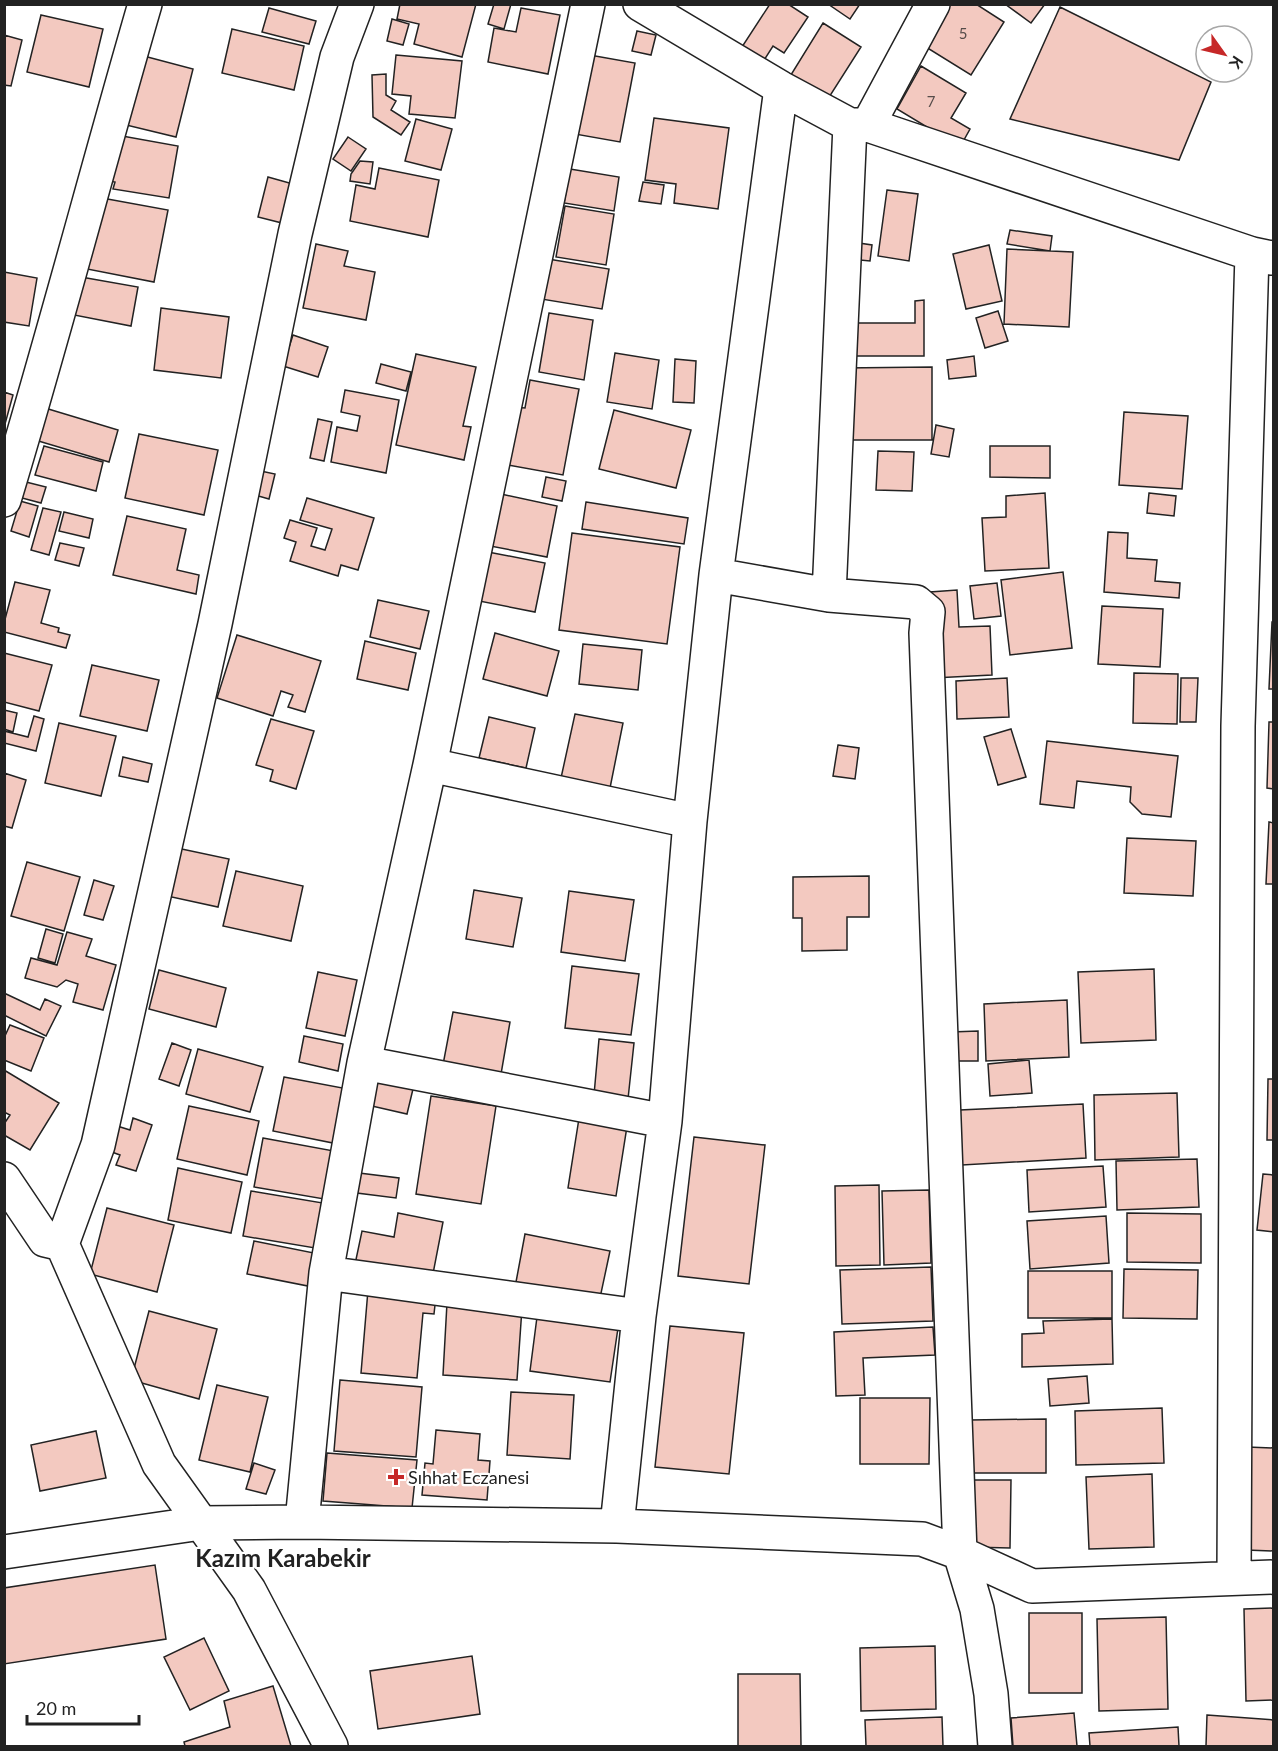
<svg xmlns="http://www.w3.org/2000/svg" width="1278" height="1751" font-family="Lato,sans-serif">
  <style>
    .building { fill: #f3c9c0; stroke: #222; stroke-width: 1.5 }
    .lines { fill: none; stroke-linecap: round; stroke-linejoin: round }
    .minor-casing { stroke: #222; stroke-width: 36 }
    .minor { stroke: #fff; stroke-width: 33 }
    .poi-dot { fill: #c62828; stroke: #fff; stroke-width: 2 }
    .labels { text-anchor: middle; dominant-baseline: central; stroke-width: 4.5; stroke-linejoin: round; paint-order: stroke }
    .number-label { font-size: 15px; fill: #564c4a }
    .poi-label { font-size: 18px; fill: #222; stroke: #fff; text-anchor: start }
    .district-label { font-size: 24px; font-weight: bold; fill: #222; stroke: #fff }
  </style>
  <rect width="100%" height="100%" fill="#fff"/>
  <path class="building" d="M400 4H476L462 57 414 44 419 24 397 19Z
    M494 4H511L504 29 488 24Z
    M770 4H788L808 17 784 53 773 46 759 68 738 53Z
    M828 4H860L850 19Z
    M946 4H976L1004 22 971 75 921 44Z
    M1005 4H1045L1031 23Z
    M1060 7 1211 82 1179 160 1010 119Z
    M269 8 316 21 309 44 262 32Z
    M521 8 560 15 548 74 488 62 494 28 516 32Z
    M41 15 103 29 89 87 27 72Z
    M392 19 409 24 403 45 387 41Z
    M823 23 861 47 826 102 789 78Z
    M232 29 304 46 294 90 222 73Z
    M637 31 656 35 651 55 632 51Z
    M4 35 22 40 11 86 4 85Z
    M584 54 635 63 620 142 569 133Z
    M140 55 193 69 176 137 122 124Z
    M396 55 462 61 455 118 409 114 411 96 392 94Z
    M921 66 966 93 951 118 970 129 960 147 897 109Z
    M386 74V95L396 101 391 110 410 122 401 135 373 117 372 75Z
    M654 118 729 128 718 209 674 203 676 184 645 180Z
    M416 119 452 129 441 170 405 161Z
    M111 134 178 146 169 198 113 189 115 182 102 180Z
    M348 137 366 149 351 171 333 159Z
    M360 161 373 162 370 184 350 181 351 174Z
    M379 168 439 180 428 237 350 221 356 185 375 189Z
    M570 169 619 177 614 211 564 203Z
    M268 177 293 184 282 223 258 217Z
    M643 182 664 185 661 204 639 201Z
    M887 190 918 194 909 261 878 256Z
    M102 198 168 210 154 282 87 269Z
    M565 206 614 214 606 265 556 257Z
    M1010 230 1052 236 1050 251 1007 244Z
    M852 242 872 245 870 261 850 259Z
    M316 244 348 251 344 266 375 272 366 320 303 308Z
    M989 245 1002 301 966 309 953 254Z
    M1007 249 1073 252 1069 327 1004 324Z
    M548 259 609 269 602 309 541 299Z
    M4 272 37 278 29 326 4 322Z
    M81 277 138 287 131 326 74 315Z
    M924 300V356H856V323H915V301Z
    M161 308 229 317 221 378 154 370Z
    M998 311 1008 341 985 348 976 318Z
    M549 313 593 320 584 380 539 372Z
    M293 335 328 347 318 377 283 366Z
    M615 353 659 360 652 409 607 402Z
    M416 354 476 367 463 426 471 427 464 460 396 445Z
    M974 356 976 376 949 379 947 360Z
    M675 359 696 361 694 403 673 402Z
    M381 364 411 372 406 391 376 383Z
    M932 367V440H852L842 368Z
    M530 380 579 389 563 475 503 464 513 407 525 408Z
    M345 390 399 400 386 473 331 462 337 427 357 431 360 416 341 412Z
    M4 392 13 395 5 424H4Z
    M45 408 118 430 109 462 35 440Z
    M614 410 691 430 676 488 599 469Z
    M1124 412 1188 416 1182 489 1119 485Z
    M318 419 332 422 324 461 310 458Z
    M936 425 954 429 949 457 931 454Z
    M139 434 218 450 204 515 125 498Z
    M44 446 103 462 96 491 35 475Z
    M990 446H1050V478L990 477Z
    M878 451 914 452 912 491 876 490Z
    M256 470 275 474 269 499 251 494Z
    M546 477 566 481 562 501 542 497Z
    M26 482 46 487 41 503 22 498Z
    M1045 493 1049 568 985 571 982 518 1006 517V496Z
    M1149 493 1176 496 1174 516 1147 513Z
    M501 494 557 506 547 557 490 546Z
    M307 498 374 518 358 570 341 565 338 576 290 561 296 542 284 538 290 520 317 528 311 546 325 550 332 529 300 520Z
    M20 501 38 506 29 537 11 531Z
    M586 502 688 518 684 544 582 529Z
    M43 508 61 512 49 555 31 550Z
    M64 512 93 519 89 538 59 531Z
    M127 516 186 529 177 570 199 575 196 594 113 575Z
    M1108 532 1128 533 1127 558 1157 560 1155 581 1180 583 1179 598 1104 592Z
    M572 533 680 547 667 644 559 630Z
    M60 543 84 548 79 566 55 560Z
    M488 552 545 563 535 612 479 601Z
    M1063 572 1072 648 1010 655 1001 580Z
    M15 582 50 590 41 623 59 628 58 632 70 635 66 648 4 632V623Z
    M997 583 1001 616 974 619 970 586Z
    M957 590 959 627 990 626 992 675 933 678 930 592Z
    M378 600 429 611 420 649 370 637Z
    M1102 606 1163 609 1160 667 1098 664Z
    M1272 622H1274V689H1269Z
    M495 633 559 651 547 696 483 679Z
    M237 635 321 661 305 712 288 707 293 695 281 691 273 716 217 698Z
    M365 641 416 653 408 690 357 679Z
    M583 644 642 650 638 690 579 684Z
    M4 653 52 665 39 711 4 702Z
    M92 665 159 680 147 731 80 716Z
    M1134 673 1178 674 1177 724 1133 723Z
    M1007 678 1009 717 957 719 956 681Z
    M1181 678H1198L1196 722H1180Z
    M4 710 17 713 13 732 4 729Z
    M575 714 623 723 610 788 561 778Z
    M34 716 44 719 36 751 4 743V731L28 737Z
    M489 717 535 728 526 768 479 758Z
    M271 719 314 731 296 789 270 781 273 770 256 765Z
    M1269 722H1274V789L1267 788Z
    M59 723 116 736 101 796 45 783Z
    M1011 729 1026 777 998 785 984 737Z
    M1047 741 1178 756 1171 817 1142 814 1130 802 1131 787 1077 781 1074 808 1040 804Z
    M838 745 859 748 855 779 833 776Z
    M123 757 152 764 148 782 119 776Z
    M4 773 26 780 12 828 4 826Z
    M1269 822 1274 823V884H1266Z
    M1127 838 1196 841 1193 896 1124 893Z
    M177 848 229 859 218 907 167 896Z
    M27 862 80 877 64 931 11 916Z
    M236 871 303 886 291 941 223 926Z
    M869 876V917H847V950L802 951V918H793V877Z
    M94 880 114 886 103 920 84 915Z
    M474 890 522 898 513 947 466 939Z
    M569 891 634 900 625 961 561 952Z
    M46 929 63 934 55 963 38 958Z
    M67 932 92 939 86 956 116 965 103 1010 73 1002 78 984 66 980 57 987 25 978 31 958 57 965Z
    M572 966 639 974 631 1035 565 1028Z
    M1154 969 1156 1040 1081 1043 1078 972Z
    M159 970 226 988 216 1027 149 1009Z
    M318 972 357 980 345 1036 306 1028Z
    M4 993 40 1010 45 999 61 1006 46 1036 4 1015Z
    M1067 1000 1069 1057 986 1061 984 1004Z
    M453 1012 510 1022 500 1080 442 1070Z
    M10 1025 44 1038 31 1071 4 1060V1038Z
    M978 1031V1061H952L951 1032Z
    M304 1036 343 1044 338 1071 299 1062Z
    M599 1039 634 1043 628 1099 594 1095Z
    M172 1043 191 1050 179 1086 159 1079Z
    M198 1049 263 1067 250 1112 186 1094Z
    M1029 1060 1032 1093 990 1096 988 1064Z
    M4 1070 59 1103 30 1150 4 1135V1124L10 1115 4 1112Z
    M284 1077 348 1089 338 1144 273 1131Z
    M369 1079 413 1089 407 1114 363 1104Z
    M1268 1079H1274V1140H1267Z
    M1177 1093 1179 1157 1095 1160 1094 1095Z
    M431 1096 496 1106 481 1204 416 1194Z
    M1083 1104 1086 1158 962 1165 960 1110Z
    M189 1106 259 1121 247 1175 177 1159Z
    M580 1112 628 1120 616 1196 568 1188Z
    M133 1118 152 1125 136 1171 116 1165 120 1155 109 1151 117 1126 130 1130Z
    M694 1137 765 1145 749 1284 678 1276Z
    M263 1138 334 1151 324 1199 254 1187Z
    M1197 1159 1199 1207 1117 1210 1116 1161Z
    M1103 1166 1106 1207 1029 1212 1027 1170Z
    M178 1168 242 1182 231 1233 168 1220Z
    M351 1172 399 1178 396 1198 349 1192Z
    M1263 1174 1274 1175V1232L1257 1230Z
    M879 1185 880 1265 836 1266 835 1186Z
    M929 1190 931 1263 884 1265 882 1191Z
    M251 1191 323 1203 315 1248 243 1236Z
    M107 1208 174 1225 157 1292 90 1274Z
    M398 1213 443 1222 431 1284 354 1269 362 1231 394 1237Z
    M1127 1213 1201 1214V1263L1127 1262Z
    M1106 1216 1109 1263 1030 1269 1027 1221Z
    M525 1234 610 1251 600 1298 516 1282Z
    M254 1241 314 1253 308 1286 247 1274Z
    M931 1267 933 1321 842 1324 840 1270Z
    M1124 1269 1198 1270 1197 1319 1123 1318Z
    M1028 1271H1112V1318H1028Z
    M368 1290 436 1296 434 1314 423 1313 417 1378 361 1373Z
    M447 1303 522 1308 517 1380 443 1375Z
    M149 1311 217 1329 199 1399 131 1380Z
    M537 1317 618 1328 610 1382 530 1371Z
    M1112 1319 1113 1364 1022 1367V1334L1044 1333 1043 1321Z
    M670 1326 744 1333 729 1474 655 1467Z
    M933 1327 935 1355 863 1358 865 1395 836 1396 834 1332Z
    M1087 1376 1089 1403 1050 1406 1048 1379Z
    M340 1380 422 1387 416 1457 334 1451Z
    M217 1385 268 1397 250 1472 199 1460Z
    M511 1392 574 1395 570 1459 507 1455Z
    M860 1398H930L929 1464H860Z
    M1162 1408 1164 1463 1076 1465 1075 1411Z
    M1046 1419V1473H970V1420Z
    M436 1430 480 1434 478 1460 490 1461 487 1500 422 1495 425 1463 433 1464Z
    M96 1431 106 1478 40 1491 31 1445Z
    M1247 1447 1274 1448V1551L1246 1550Z
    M327 1453 417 1460 412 1508 323 1501Z
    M254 1463 275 1470 266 1494 246 1489Z
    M1152 1474 1154 1547 1089 1549 1086 1477Z
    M971 1480H1011L1010 1548 970 1547Z
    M155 1565 166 1639 4 1664V1588Z
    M1274 1608V1700L1246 1701 1244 1609Z
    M1029 1613H1082V1693H1029Z
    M1166 1617 1168 1709 1099 1711 1097 1619Z
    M204 1638 229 1691 190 1710 164 1657Z
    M935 1646 936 1709 861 1711 860 1648Z
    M472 1656 480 1714 378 1729 370 1671Z
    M738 1674H800L801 1746H738Z
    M273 1686 291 1746H185L184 1742 230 1727 224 1701Z
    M1074 1713 1077 1746H1013L1011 1718Z
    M1207 1715 1274 1720V1746H1206Z
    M942 1717 943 1746H866L865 1720Z
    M1178 1727 1179 1746H1090L1089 1733Z"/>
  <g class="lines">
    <defs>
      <path id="minor" d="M640 4 781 88 850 125H868L1252 254 1272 258
        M868 125 933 4
        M4 500C54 335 97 169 145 4
        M716 575 829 595 916 602 928 612 926 633 960 1553 977 1609 991 1694 995 1746
        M829 595 850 125
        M430 765 690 821
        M364 1063 665 1121
        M4 1179 45 1240 62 1244 159 1464 249 1590 331 1746
        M62 1244 98 1145 215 624 295 234 337 57 357 4
        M326 1273 639 1316
        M302 1522 326 1273 364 1063 430 765 588 4
        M617 1526 639 1316 665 1121 690 821 716 575 781 88
        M4 1552 201 1523 302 1522 617 1526 922 1539 960 1553 1032 1586 1274 1577
        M1234 1578 1238 726 1252 254"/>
    </defs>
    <use href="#minor" class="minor-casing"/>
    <use href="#minor" class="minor"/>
  </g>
  <path class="poi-dot" d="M393 1468h6v6h6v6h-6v6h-6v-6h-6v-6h6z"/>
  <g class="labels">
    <g class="number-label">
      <text x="963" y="33">5</text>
      <text x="931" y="101">7</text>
    </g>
    <g class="poi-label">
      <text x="408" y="1477">Sıhhat Eczanesi</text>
    </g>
    <g class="district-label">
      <text x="283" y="1557">Kazım Karabekir</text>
    </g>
  </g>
  <rect width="1278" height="1751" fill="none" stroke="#222222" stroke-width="12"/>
  <g transform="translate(1224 54) rotate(124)"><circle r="28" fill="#ffffff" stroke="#a7a7a7" stroke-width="1.5"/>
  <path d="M0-4.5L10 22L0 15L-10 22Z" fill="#c62828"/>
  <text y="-9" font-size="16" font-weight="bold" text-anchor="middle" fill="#222222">K</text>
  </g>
  <path d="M27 1715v9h112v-9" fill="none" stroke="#222222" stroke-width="3"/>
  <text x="36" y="1715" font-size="18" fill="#222222" stroke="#ffffff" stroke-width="4.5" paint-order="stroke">20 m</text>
</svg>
